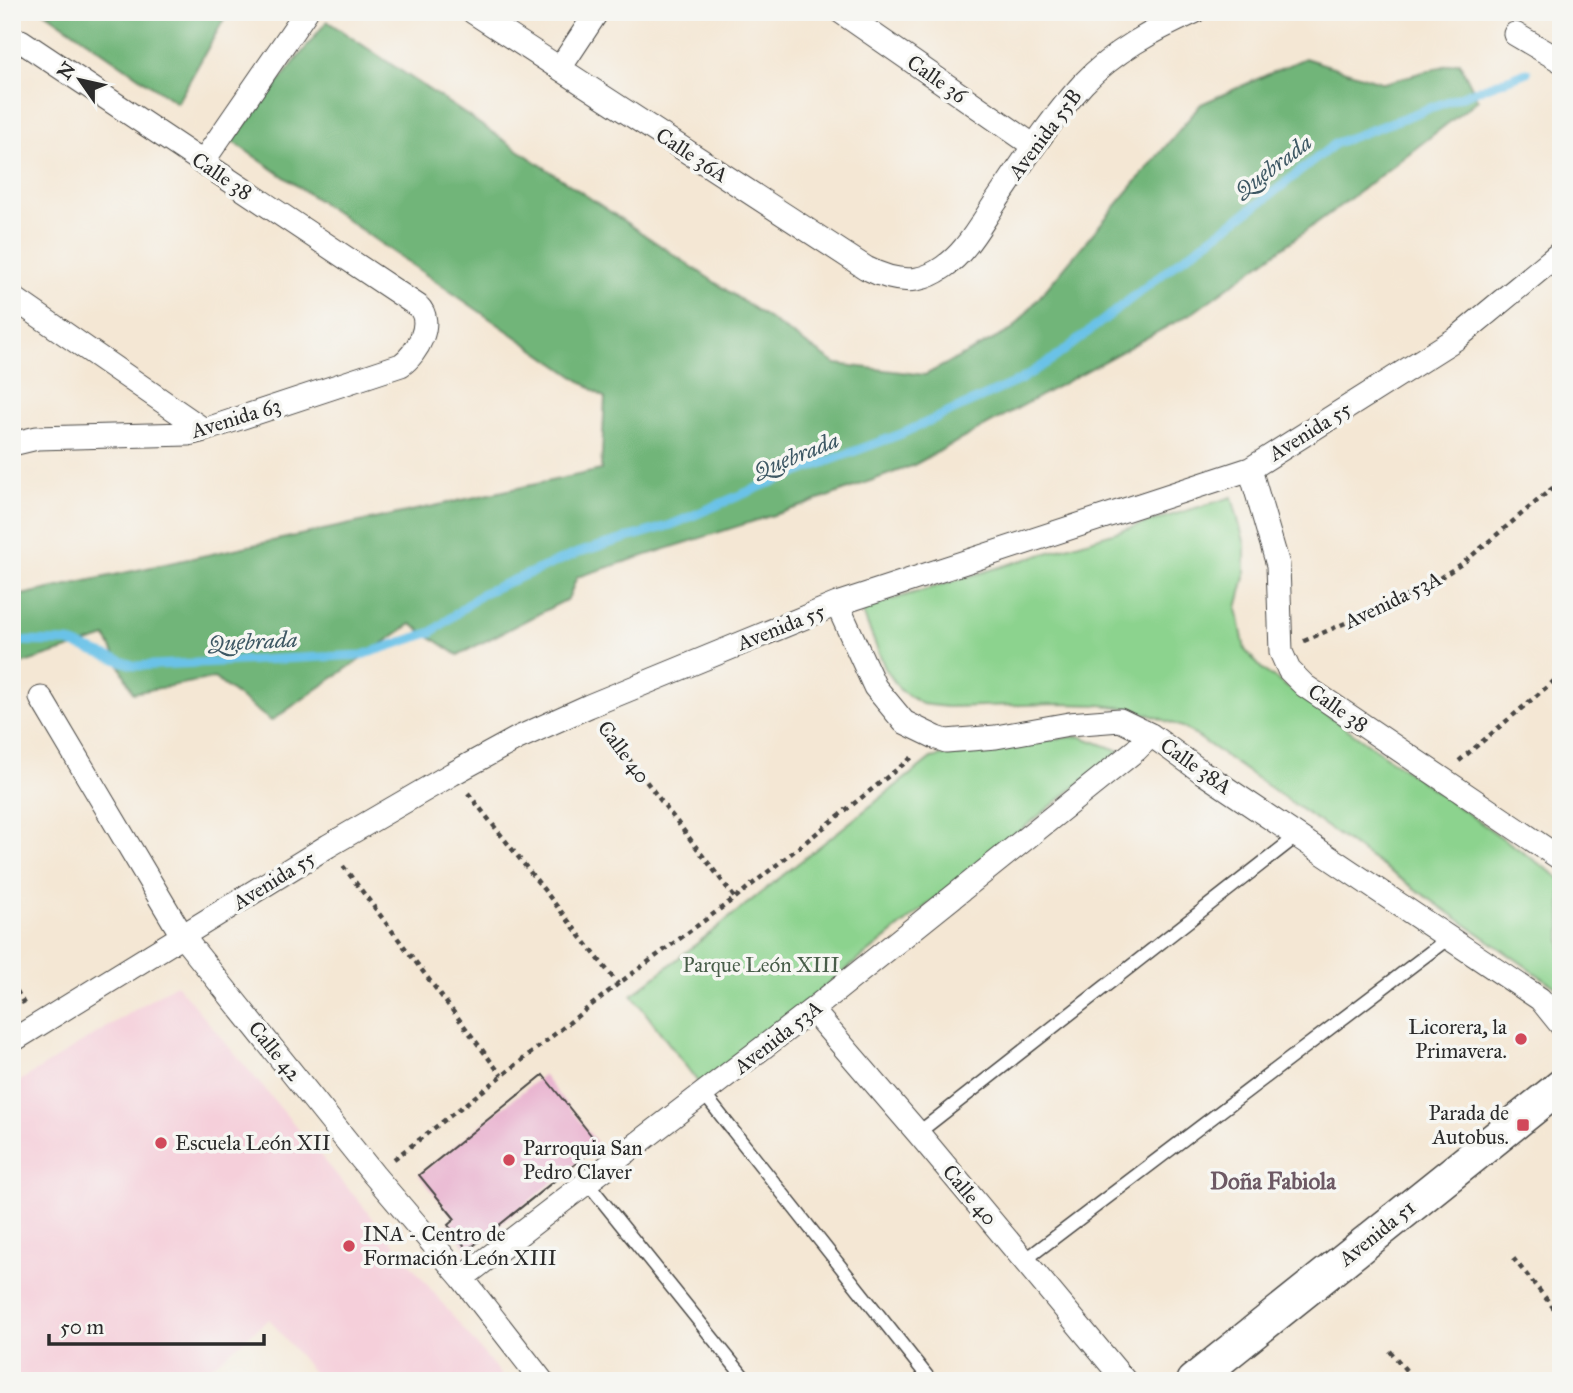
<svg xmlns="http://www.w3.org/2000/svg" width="1573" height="1393" font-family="'IM FELL Great Primer',serif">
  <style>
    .built { fill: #f5cfda }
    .green { fill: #8cd38e; stroke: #5c7f5c; stroke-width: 2 }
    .forest { fill: #71b579; stroke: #4e7052; stroke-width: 2 }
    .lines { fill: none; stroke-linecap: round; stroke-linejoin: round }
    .stream { stroke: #6ac2e8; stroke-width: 9 }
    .building { fill: #e8afcd }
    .lane-casing { stroke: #494744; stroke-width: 15 }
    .street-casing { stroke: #494744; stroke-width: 25 }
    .secondary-casing { stroke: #494744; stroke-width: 36 }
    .path { stroke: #494744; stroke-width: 4.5; stroke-dasharray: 5 5; stroke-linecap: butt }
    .lane { stroke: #fff; stroke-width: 12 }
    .street { stroke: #fff; stroke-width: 23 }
    .secondary { stroke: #fff; stroke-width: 33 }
    .poi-dot { fill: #d1495b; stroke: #f6f6f2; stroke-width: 2.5 }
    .labels { text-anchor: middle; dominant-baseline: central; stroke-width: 7; stroke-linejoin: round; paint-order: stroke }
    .street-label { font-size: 21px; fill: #2b2b2b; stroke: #f6f6f2 }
    .park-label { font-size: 21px; fill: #485d49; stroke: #f6f6f2 }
    .poi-label { font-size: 21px; fill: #2b2b2b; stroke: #f6f6f2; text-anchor: start }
    .water-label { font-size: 23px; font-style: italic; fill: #3e5864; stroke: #f6f6f2 }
    .neighbourhood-label { font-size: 23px; font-weight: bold; fill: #6d5964; stroke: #f6f6f2 }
  </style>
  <rect width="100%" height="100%" fill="#f6f6f2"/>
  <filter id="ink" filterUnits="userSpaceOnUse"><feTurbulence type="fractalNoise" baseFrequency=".0143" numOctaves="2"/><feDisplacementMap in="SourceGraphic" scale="14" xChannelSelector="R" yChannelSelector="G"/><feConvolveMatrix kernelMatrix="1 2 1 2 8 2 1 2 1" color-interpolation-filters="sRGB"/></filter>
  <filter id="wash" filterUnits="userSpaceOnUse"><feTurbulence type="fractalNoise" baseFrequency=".00686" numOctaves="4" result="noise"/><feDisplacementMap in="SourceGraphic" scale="28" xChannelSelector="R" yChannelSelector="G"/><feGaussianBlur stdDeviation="1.57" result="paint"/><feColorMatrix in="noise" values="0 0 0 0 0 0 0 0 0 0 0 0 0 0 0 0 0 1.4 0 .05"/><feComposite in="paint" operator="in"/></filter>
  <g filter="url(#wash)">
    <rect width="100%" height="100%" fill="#f4e7d4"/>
    <path class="built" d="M176 984 358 1200 506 1381H320L269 1319 194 1381H12V1086Z"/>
    <path class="green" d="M1232 497 1245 545V577L1237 608 1245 650 1263 670 1561 879V991L1185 728 1134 709 1100 705 1058 704 947 707 922 704 900 690 885 668 861 609Z
      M1079 736 1120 751 701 1086 632 995 931 758 980 748Z"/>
    <path class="forest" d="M45 12H228L177 103Z
      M327 21 836 364 925 375 1012 330 1201 104 1305 58 1384 83 1459 62 1478 100 1359 192 1194 312 914 465 805 505 577 577 568 599 458 655 411 624 271 721 214 678 133 693 106 637 12 667V597L601 470 605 398 232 141Z"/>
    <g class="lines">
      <path class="stream" d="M12 641 68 642 135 666 362 655 432 632 483 593 580 552 671 525 764 485 901 434 1020 380 1056 357 1178 262 1265 199 1336 143 1527 72"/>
    </g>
    <g id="blocks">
      <path class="building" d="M543 1075 599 1145 468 1250 448 1225 455 1219 419 1175Z"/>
    </g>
  </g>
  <g filter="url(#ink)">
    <use href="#blocks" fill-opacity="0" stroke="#494744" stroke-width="2"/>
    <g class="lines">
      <defs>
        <path id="lane" d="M704 1094 931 1381
          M918 1133 1297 836
          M587 1182 747 1381
          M1025 1260 1450 937"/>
        <path id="street" d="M473 12 866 268C882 276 899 282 917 279 935 276 954 261 965 247 976 234 985 218 995 203 1023 162 1050 120 1083 84 1114 51 1154 30 1194 12
          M841 12 1034 146
          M1515 34 1561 61
          M12 41H21L418 306C435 322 417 354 401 365L204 430 188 434 37 438 12 444
          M560 68 597 12
          M202 163 306 12
          M12 297 204 430
          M1250 469 1278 565 1281 652 1289 670 1305 686 1561 859
          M837 604 875 687 904 722 937 738 946 741 996 737 1069 724 1120 720 1151 735 1202 772 1540 999 1561 1025
          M41 698 183 937 374 1175 462 1278 542 1381
          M812 1010 918 1133 1125 1381
          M12 1041 328 846 452 774 518 738 589 706 837 604 1250 469 1457 338 1561 252
          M462 1278 812 1010 1136 750 1151 735"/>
        <path id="secondary" d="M1193 1381 1561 1086"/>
      </defs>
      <use href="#lane" class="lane-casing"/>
      <use href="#street" class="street-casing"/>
      <use href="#secondary" class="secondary-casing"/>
      <path class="path" d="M1304 641 1421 590 1463 563 1561 481
        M604 726 735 898
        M1459 761 1561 675
        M468 793 618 984
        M343 866 502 1076
        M12 982 25 1006
        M394 1159 502 1076 618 984 735 898 915 755
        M1513 1258 1561 1317
        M1390 1351 1415 1381"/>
      <use href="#lane" class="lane"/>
      <use href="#street" class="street"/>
      <use href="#secondary" class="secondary"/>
    </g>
  </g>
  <g class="poi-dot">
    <circle cx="1521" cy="1039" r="7"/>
    <rect x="1516" y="1118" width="14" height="14" rx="3.5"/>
    <circle cx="161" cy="1143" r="7"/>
    <circle cx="509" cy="1160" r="7"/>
    <circle cx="349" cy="1246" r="7"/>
  </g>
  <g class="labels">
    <g class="street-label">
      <text transform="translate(937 79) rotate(35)">Calle 36</text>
      <text transform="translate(1045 134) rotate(-53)">Avenida 55B</text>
      <text transform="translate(692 155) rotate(33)">Calle 36A</text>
      <text transform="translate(222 176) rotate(34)">Calle 38</text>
      <text transform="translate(236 418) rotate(-17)">Avenida 63</text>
      <text transform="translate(1310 431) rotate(-32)">Avenida 55</text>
      <text transform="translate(1393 600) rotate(-26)">Avenida 53A</text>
      <text transform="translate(781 627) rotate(-22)">Avenida 55</text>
      <text transform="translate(1338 708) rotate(35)">Calle 38</text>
      <text transform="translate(624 752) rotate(53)">Calle 40</text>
      <text transform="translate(1196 766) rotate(35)">Calle 38A</text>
      <text transform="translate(274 880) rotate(-32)">Avenida 55</text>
      <text transform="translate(778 1037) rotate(-38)">Avenida 53A</text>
      <text transform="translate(275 1051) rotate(51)">Calle 42</text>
      <text transform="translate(970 1195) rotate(50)">Calle 40</text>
      <text transform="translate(1377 1233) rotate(-39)">Avenida 51</text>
    </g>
    <g class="park-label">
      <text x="761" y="965">Parque León XIII</text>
    </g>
    <g class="poi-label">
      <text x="1507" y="1027" text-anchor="end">Licorera, la<tspan x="1507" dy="24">Primavera.</tspan></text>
      <text x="1509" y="1113" text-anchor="end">Parada de<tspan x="1509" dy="24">Autobus.</tspan></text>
      <text x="175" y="1143">Escuela León XII</text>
      <text x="523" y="1148">Parroquia San<tspan x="523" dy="24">Pedro Claver</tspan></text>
      <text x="363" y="1234">INA - Centro de<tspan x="363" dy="24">Formación León XIII</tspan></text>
    </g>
    <g class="water-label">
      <text transform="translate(1273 166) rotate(-37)">Quebrada</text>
      <text transform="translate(796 455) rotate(-22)">Quebrada</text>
      <text transform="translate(253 641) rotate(-3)">Quebrada</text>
    </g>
    <g class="neighbourhood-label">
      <text x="1273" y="1181">Doña Fabiola</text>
    </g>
  </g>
  <rect width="1573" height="1393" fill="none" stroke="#f6f6f2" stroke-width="42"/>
  <g transform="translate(80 80) rotate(304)" stroke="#f6f6f2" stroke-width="5" paint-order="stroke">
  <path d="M0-5L12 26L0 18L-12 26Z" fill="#2b2b2b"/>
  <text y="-10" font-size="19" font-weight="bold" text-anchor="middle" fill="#2b2b2b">N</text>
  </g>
  <path d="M49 1334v10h215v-10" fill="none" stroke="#2b2b2b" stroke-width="3.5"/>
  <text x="60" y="1334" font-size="21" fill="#2b2b2b" stroke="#f6f6f2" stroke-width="5" paint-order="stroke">50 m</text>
</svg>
